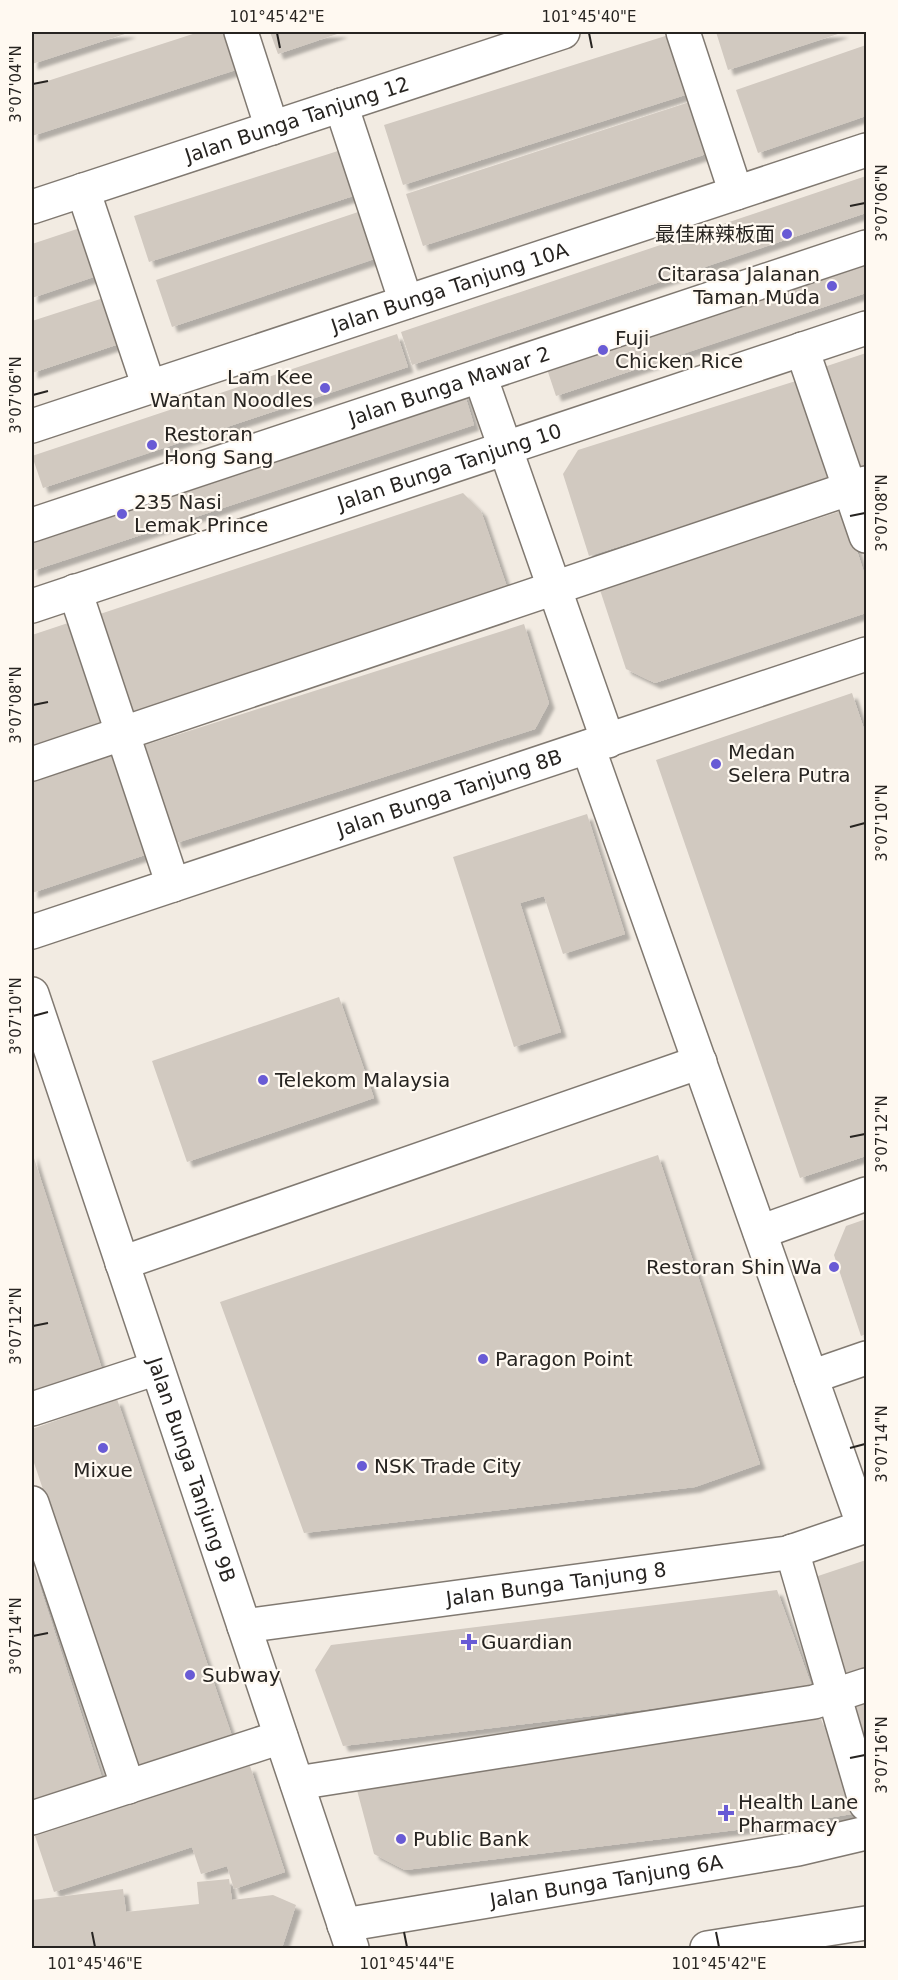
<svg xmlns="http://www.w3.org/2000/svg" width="898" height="1980" font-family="'DejaVu Sans','Noto Sans SC',sans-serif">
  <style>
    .building { fill: #d1c9c0; filter: url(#shadow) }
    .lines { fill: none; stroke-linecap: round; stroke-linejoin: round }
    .minor-casing { stroke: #807971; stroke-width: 36 }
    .minor { stroke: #fff; stroke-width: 33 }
    .ticks { fill: none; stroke: #272421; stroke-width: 2 }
    .poi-dot { fill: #695bd5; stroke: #fff9f1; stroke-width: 2 }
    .labels { text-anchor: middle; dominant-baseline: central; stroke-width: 4.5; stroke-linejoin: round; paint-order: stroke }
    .street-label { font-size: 20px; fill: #272421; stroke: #fff9f1 }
    .poi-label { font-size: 20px; fill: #272421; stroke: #fff9f1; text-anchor: start }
    .neatline { fill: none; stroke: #272421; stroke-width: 2 }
    .ticks-label { font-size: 15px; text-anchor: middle; fill: #272421 }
  </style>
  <defs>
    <filter id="shadow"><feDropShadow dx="5.5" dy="5.5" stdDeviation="1.5" flood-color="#0004"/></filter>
  </defs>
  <rect width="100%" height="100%" fill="#f2ebe2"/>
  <path class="building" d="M32 32H131L32 64Z
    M199 32H239L251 65 32 136V86Z
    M270 32H343L278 54Z
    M678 32 707 88 403 185 384 125Z
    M716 32H844L728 70Z
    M866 45V116L758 153 736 90Z
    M708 96 725 148 423 246 406 194Z
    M360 144 375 189 149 262 134 216Z
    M866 176V213L412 365 401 332Z
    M379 205 395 252 172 327 156 280Z
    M98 222 114 270 32 298V244Z
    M866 257V293L556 396 545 363Z
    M119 293 134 339 32 373V321Z
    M397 334 408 367 43 488 32 456Z
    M866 353V469L859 472 824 367Z
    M802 379 834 478 589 556 563 474 578 450Z
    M464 392 474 425 32 571V535Z
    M463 493 481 511 508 590 134 714 100 614Z
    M844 510 866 579V613L655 683 626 669 600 590Z
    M71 622 105 725 32 750V635Z
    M524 624 549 703 535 729 176 843 145 745Z
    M852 693 866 735V1156L800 1178 656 760Z
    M117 752 151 853 32 893V780Z
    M587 814 625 934 563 954 544 896 520 903 561 1032 514 1047 453 857Z
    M339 997 374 1098 187 1162 152 1061Z
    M32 1152 102 1369 32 1391Z
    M658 1155 760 1464 695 1487 304 1533 220 1302Z
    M866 1219V1334L861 1336 834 1255 846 1226Z
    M117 1399 233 1739 139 1771 32 1457V1429Z
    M866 1560V1668L839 1677 806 1580Z
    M32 1562 104 1784 32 1808Z
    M777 1590 812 1687 732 1699 343 1746 315 1670 331 1645Z
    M866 1696V1743L852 1701Z
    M821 1719 858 1813 803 1822 405 1870 374 1854 353 1775Z
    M250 1766 285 1872 234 1889 227 1866 201 1874 192 1847 54 1892 35 1836Z
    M229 1879 232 1900 273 1895 296 1905 282 1948H32V1900L123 1889 126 1912 199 1904 197 1882Z"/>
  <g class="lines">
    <defs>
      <g id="minor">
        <path d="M241 32 272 128"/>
        <path d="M683 32 736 193"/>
        <path d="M341 105 406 302"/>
        <path d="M83 190 149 387"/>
        <path id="s1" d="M32 207 563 32"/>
        <path d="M802 349 866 536"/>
        <path d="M480 376 608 741"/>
        <path id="s2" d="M32 426 866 150"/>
        <path id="s3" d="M32 525 866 247"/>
        <path d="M75 591 173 885"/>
        <path id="s4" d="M32 606 866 328"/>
        <path d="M588 747 864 1527"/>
        <path d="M32 764 866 483"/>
        <path id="s5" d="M32 932 866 654"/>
        <path id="s6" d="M32 994 352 1948"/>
        <path d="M760 1232 866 1194"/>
        <path d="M122 1263 700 1062"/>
        <path d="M811 1377 866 1358"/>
        <path d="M32 1409 157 1368"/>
        <path d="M32 1503 128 1787"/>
        <path d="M792 1551 866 1804"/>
        <path id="s7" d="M244 1626 787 1553 866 1526"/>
        <path d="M297 1783 814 1702 866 1685"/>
        <path d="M32 1818 281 1737"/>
        <path id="s8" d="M344 1925 798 1849 866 1833"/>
        <path d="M707 1948 866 1923"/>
      </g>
    </defs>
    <use href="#minor" class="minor-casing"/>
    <use href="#minor" class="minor"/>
  </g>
  <path class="ticks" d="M277 33 280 48M589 33 592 48M33 84 48 81M850 206 865 203M33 395 48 391M850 516 865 513M33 705 48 702M850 827 865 823M33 1016 48 1012M850 1137 865 1134M33 1326 48 1323M850 1448 865 1444M33 1636 48 1633M850 1758 865 1755M92 1932 95 1947M404 1932 407 1947M716 1932 719 1947"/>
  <g class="poi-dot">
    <circle cx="787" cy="234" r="6"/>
    <circle cx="832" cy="286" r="6"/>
    <circle cx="603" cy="350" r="6"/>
    <circle cx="325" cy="388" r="6"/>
    <circle cx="152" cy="445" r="6"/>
    <circle cx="122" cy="514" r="6"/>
    <circle cx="716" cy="764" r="6"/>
    <circle cx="263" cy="1080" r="6"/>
    <circle cx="834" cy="1267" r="6"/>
    <circle cx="483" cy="1359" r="6"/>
    <circle cx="103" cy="1448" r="6"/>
    <circle cx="362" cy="1466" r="6"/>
    <path d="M466 1633h6v6h6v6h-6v6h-6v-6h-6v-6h6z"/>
    <circle cx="190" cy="1675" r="6"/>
    <path d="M723 1804h6v6h6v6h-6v6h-6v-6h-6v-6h6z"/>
    <circle cx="401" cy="1839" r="6"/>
  </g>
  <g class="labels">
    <g class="street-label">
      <text stroke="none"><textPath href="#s1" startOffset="279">Jalan Bunga Tanjung 12</textPath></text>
      <text stroke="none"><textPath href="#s2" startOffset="440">Jalan Bunga Tanjung 10A</textPath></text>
      <text stroke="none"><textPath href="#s3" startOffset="440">Jalan Bunga Mawar 2</textPath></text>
      <text stroke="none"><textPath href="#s4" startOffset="440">Jalan Bunga Tanjung 10</textPath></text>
      <text stroke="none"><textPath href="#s5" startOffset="440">Jalan Bunga Tanjung 8B</textPath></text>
      <text stroke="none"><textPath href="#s6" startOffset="502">Jalan Bunga Tanjung 9B</textPath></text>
      <text stroke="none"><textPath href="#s7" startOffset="315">Jalan Bunga Tanjung 8</textPath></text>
      <text stroke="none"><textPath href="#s8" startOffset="266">Jalan Bunga Tanjung 6A</textPath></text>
    </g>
    <g class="poi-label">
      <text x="775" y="234" text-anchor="end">最佳麻辣板面</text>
      <text x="820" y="274" text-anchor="end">Citarasa Jalanan<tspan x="820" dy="23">Taman Muda</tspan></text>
      <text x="615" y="338">Fuji<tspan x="615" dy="23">Chicken Rice</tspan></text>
      <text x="313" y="377" text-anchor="end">Lam Kee<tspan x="313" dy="23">Wantan Noodles</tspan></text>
      <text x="164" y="434">Restoran<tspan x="164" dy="23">Hong Sang</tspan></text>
      <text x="134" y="502">235 Nasi<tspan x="134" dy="23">Lemak Prince</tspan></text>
      <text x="728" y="752">Medan<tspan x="728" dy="23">Selera Putra</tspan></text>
      <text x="275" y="1080">Telekom Malaysia</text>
      <text x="822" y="1267" text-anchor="end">Restoran Shin Wa</text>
      <text x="495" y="1359">Paragon Point</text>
      <text x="374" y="1466">NSK Trade City</text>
      <text x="103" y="1470" text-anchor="middle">Mixue</text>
      <text x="481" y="1642">Guardian</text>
      <text x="202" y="1675">Subway</text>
      <text x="738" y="1802">Health Lane<tspan x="738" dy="23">Pharmacy</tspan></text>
      <text x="413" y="1839">Public Bank</text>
    </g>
  </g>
  <rect width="898" height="1980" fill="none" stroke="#fff9f1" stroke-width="66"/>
  <rect x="33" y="33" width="832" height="1914" class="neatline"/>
  <g class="ticks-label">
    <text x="277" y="22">101°45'42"E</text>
    <text x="589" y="22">101°45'40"E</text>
    <text transform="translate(16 84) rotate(-90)" y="5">3°07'04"N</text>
    <text transform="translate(882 203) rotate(-90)" y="5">3°07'06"N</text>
    <text transform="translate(16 395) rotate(-90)" y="5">3°07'06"N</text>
    <text transform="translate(882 513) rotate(-90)" y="5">3°07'08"N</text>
    <text transform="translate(16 705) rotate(-90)" y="5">3°07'08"N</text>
    <text transform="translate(882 823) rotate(-90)" y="5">3°07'10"N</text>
    <text transform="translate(16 1016) rotate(-90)" y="5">3°07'10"N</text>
    <text transform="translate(882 1134) rotate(-90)" y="5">3°07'12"N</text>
    <text transform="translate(16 1326) rotate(-90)" y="5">3°07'12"N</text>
    <text transform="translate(882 1444) rotate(-90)" y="5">3°07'14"N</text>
    <text transform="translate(16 1636) rotate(-90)" y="5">3°07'14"N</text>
    <text transform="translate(882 1755) rotate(-90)" y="5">3°07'16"N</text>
    <text x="95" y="1969">101°45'46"E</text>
    <text x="407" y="1969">101°45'44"E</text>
    <text x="719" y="1969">101°45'42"E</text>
  </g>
</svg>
